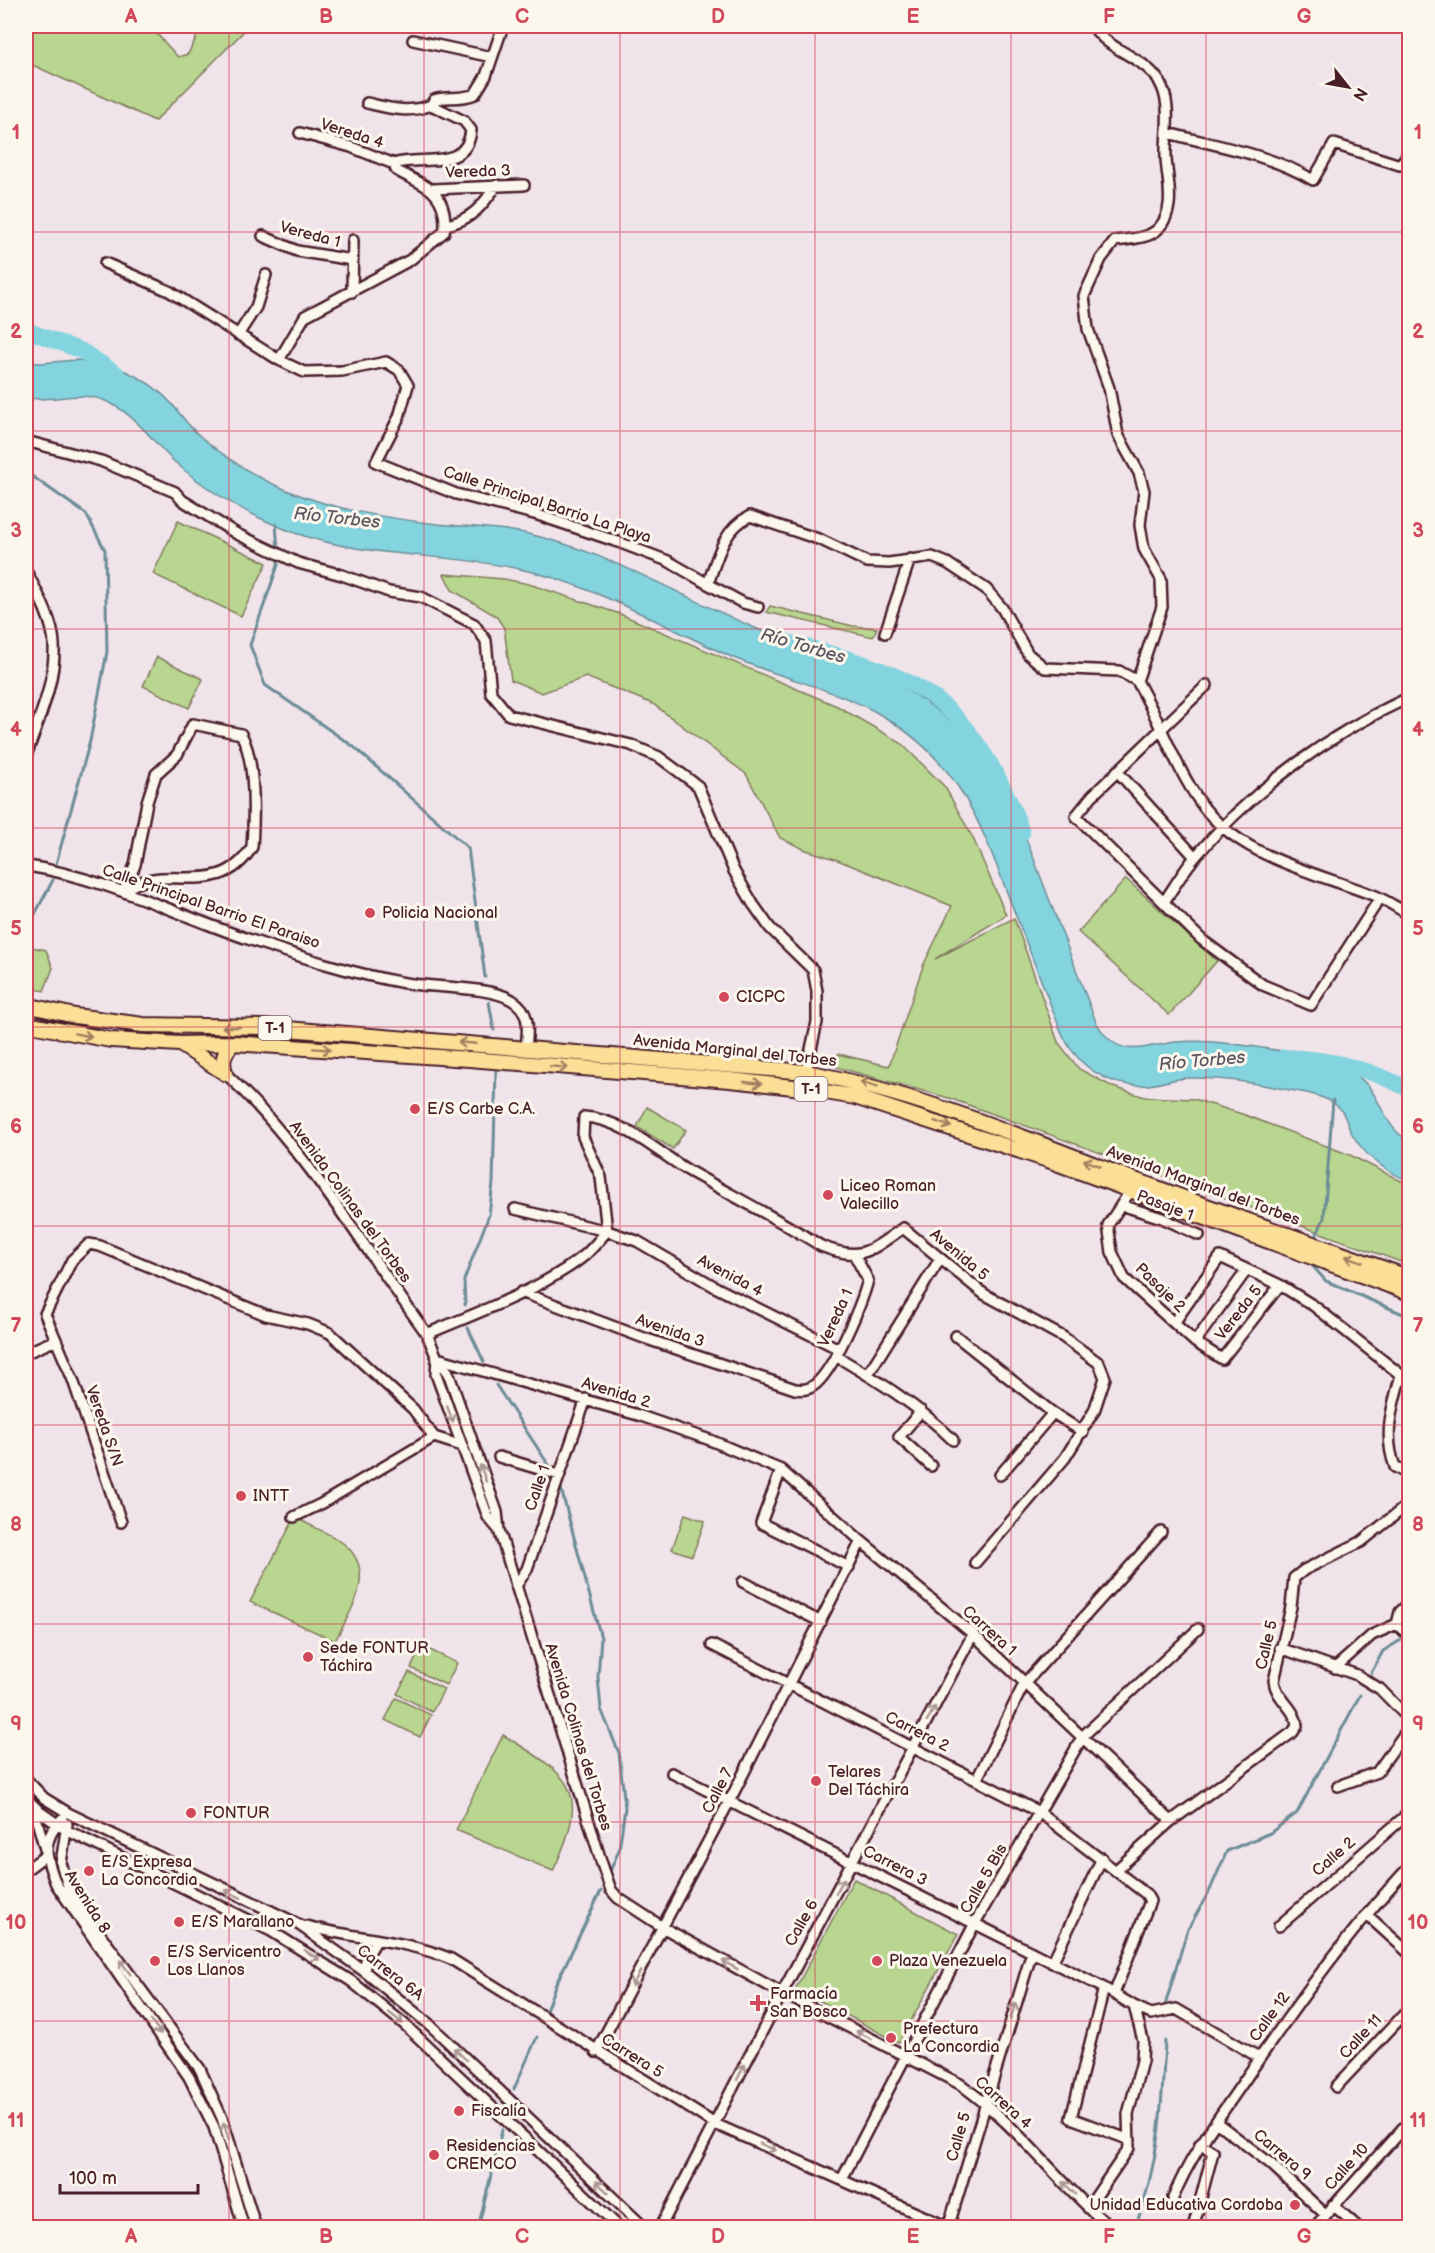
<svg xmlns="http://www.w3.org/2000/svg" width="1435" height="2253" font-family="'Balsamiq Sans',sans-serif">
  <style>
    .green { fill: #b8d68f; stroke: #817a5d; stroke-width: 1.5 }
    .water { fill: #83d4de; stroke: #6c8c96; stroke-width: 1.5 }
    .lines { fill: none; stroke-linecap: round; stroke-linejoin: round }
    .stream { stroke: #6c8c96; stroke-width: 3 }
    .river { stroke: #83d4de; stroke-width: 16 }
    .minor-casing { stroke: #4a1f2b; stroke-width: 14 }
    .highway-casing { stroke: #4a1f2b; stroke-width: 18 }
    .minor { stroke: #fbf7ec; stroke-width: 9 }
    .highway { stroke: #fbdf96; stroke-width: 14 }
    .oneway { stroke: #a27f60 }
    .oneway2 { stroke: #ab9695 }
    .grid { fill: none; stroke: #d1495b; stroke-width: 1.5; stroke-opacity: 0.55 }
    .poi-dot { fill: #d1495b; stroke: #fbf7ec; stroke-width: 2 }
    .labels { text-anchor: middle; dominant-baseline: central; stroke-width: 6; stroke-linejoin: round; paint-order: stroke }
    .shield { fill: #fbf7ec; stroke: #7f6065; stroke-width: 1.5 }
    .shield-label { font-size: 15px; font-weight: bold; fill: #4a1f2b }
    .street-label { font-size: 16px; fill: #4a1f2b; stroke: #fbf7ec }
    .poi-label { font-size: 16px; fill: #4a1f2b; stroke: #fbf7ec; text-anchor: start }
    .water-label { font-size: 18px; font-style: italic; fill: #5b5561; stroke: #fbf7ec }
    .neatline { fill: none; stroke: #d1495b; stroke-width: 2 }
    .grid-label { font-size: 20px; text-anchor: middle; font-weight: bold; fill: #d1495b }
  </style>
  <rect width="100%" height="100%" fill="#f0e4ea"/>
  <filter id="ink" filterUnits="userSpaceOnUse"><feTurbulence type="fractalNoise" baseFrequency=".0167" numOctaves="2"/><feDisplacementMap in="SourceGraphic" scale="12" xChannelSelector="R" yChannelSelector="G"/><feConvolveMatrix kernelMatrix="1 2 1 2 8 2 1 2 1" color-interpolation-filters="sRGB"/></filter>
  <g filter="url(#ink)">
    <path class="green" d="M26 26H134L156 33 178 57 188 54 198 34V26H249L155 121 26 62Z
      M178 521 267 563 241 616 153 574Z
      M444 574 504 579 529 584 620 614 837 706 901 743 945 787 973 838 1006 915 935 959 1014 918 1058 1042 1079 1069 1113 1087 1145 1097 1194 1099 1245 1115 1350 1155 1409 1185V1265L949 1098 836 1067 838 1054 889 1066 923 966 952 906 835 859 806 850 780 838 746 774 653 704 586 677 542 693 511 680 504 628 496 616 452 590Z
      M770 606 853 626 877 628 873 637 766 612Z
      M157 657 203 679 189 708 143 686Z
      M1126 879 1217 961 1169 1015 1078 932Z
      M26 946 46 950 53 968 44 991 26 987Z
      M647 1107 686 1130 673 1149 637 1127Z
      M685 1514 705 1521 692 1556 672 1549Z
      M295 1517C308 1525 334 1535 344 1544 378 1572 351 1610 335 1641L250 1602Z
      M422 1646 457 1663 446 1685 411 1668Z
      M409 1672 444 1689 432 1712 397 1694Z
      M396 1698 431 1715 420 1737 385 1720Z
      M503 1735C573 1777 591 1790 553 1871L456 1830Z
      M854 1879 958 1934 899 2043 796 1988Z"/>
    <path class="water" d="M76 360C111 361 148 377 172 404 181 415 190 428 201 437 227 459 257 478 289 491 335 510 387 518 437 524 466 527 495 527 524 533 607 551 678 595 755 628 816 654 881 666 934 708 972 738 998 777 1019 820L1096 1022C1119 1062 1142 1046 1176 1042 1197 1040 1220 1042 1241 1045 1277 1050 1346 1058 1369 1087 1384 1107 1386 1128 1409 1141V1181C1385 1171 1364 1156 1351 1132 1346 1123 1345 1111 1336 1105 1322 1094 1296 1091 1279 1088 1250 1082 1218 1077 1188 1078 1174 1078 1162 1084 1148 1085 1109 1089 1076 1066 1061 1031 1044 989 1028 946 1011 903 979 819 958 757 874 711 828 687 774 676 727 655 657 623 591 583 515 568 443 553 366 558 295 533 253 517 211 494 177 464 152 442 136 413 103 400 77 391 52 402 26 398V362L41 363Z"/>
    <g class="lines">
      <path class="stream" d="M26 472 86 514 105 550 107 652 90 741 56 864
        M276 524 278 550
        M278 557V565L250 645 265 685 354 747 468 848 485 977
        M26 931 53 880
        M489 1002 494 1030
        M1314 1241 1324 1218 1333 1100
        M1308 1261 1326 1281 1410 1317
        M465 1305 464 1280 489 1215 493 1183 496 1070
        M468 1328 484 1362
        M496 1385 552 1470
        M560 1485 601 1638 598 1677 601 1709 619 1753 623 1788 625 1808 619 1850 611 1869
        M1371 1673 1383 1651 1406 1637
        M1164 2009 1187 1931 1210 1890 1227 1851 1270 1833 1297 1813 1360 1695
        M542 2022 555 1986 601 1891
        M514 2089 537 2037
        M478 2228 502 2130
        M1135 2228C1159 2165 1162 2107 1165 2041"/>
      <path class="river" d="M26 330 82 351 117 374
        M787 642C832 654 880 665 921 689 969 717 1005 782 1022 833
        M1284 1057C1328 1058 1371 1069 1410 1090"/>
      <defs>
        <path id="minor" d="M1093 26C1108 51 1143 56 1159 81 1173 104 1165 133 1166 158 1167 181 1177 209 1158 229 1148 239 1128 239 1115 241L1101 259 1084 296 1088 329 1109 388 1118 435 1139 473 1144 491 1140 525 1144 549 1161 579 1162 607 1137 681
          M413 40 492 57
          M367 103C389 108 409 114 431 105
          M300 133 351 147 394 164
          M1168 133C1216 146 1270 154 1313 180L1334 144 1400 165 1410 151
          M433 189 524 185
          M446 225C472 220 482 206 497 185
          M263 236 297 251 352 260
          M105 263 169 291 279 360 304 372 342 371 386 362 399 370 408 385 399 417 376 462 456 494 538 515 618 542 668 561 708 584C717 558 723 529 750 516L821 540 867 562 889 563 932 557 947 563 986 589 1002 608 1028 654 1045 668 1119 671 1137 681
          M352 292 353 240
          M238 335 256 307 266 275
          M279 360 305 316 410 260 444 232C446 225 445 220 444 213 439 186 417 183 396 170L394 164C421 155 467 172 471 130L464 121 431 105 434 100C447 95 458 101 475 94L486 76 503 26
          M26 441 101 461 175 492 182 500 237 534 298 563 342 575 389 592 421 597 474 624 486 641 491 693 509 715 631 745 659 757 698 786 734 871 753 904 770 928 813 970 817 991V1022L806 1072
          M26 571C37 592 53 620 54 644 56 681 38 721 26 756
          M708 584 743 603 758 607
          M885 633 910 559
          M1137 681C1160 721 1174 765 1200 802 1238 858 1319 873 1378 897 1389 902 1399 909 1410 915
          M1207 685 1092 796 1076 816 1202 940 1263 985 1311 1005 1380 898
          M193 724 241 734C256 760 254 816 252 847 218 903 165 859 124 891L135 865 147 802 156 774 177 755Z
          M1117 771 1195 857
          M26 862 28 866C105 878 175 914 248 939 298 956 353 974 405 983 433 988 490 986 512 1000 531 1011 528 1030 526 1048
          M1164 902C1174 887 1184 870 1196 856 1253 789 1329 734 1410 697
          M225 1073C306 1149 362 1246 427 1334L437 1358 448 1372 497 1512 499 1530 602 1864 611 1890 618 1898 664 1928 782 1993 960 2084C1017 2124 1058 2183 1111 2228
          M1131 1190 1108 1225 1112 1252 1124 1278 1195 1342 1222 1359 1280 1285
          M1121 1205 1162 1218 1199 1235
          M515 1209 607 1231 637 1241 717 1288 839 1349
          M521 1292 644 1338 795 1389C802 1390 808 1390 813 1386 833 1373 862 1303 868 1280L855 1256
          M1174 1323 1220 1257 1280 1285 1314 1306 1410 1382
          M427 1334C476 1313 545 1288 585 1255 593 1248 600 1239 607 1231L601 1177 583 1137 584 1117C623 1119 657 1152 689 1171 733 1196 778 1219 821 1246 861 1262 870 1251 903 1228L984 1294 1063 1337 1099 1363 1105 1378 1094 1411 1065 1458 975 1563
          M956 1336 1053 1413 1083 1432
          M1195 1342 1246 1271
          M26 1353 56 1340
          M836 1356C877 1380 919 1406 953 1440
          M437 1358 638 1415 710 1440 781 1470 861 1541 973 1634 1171 1821
          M437 1358 436 1374 488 1517 499 1530
          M868 1374 940 1259
          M1401 1375C1392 1407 1383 1435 1395 1467L1410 1475
          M921 1411 899 1437 931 1466
          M434 1437 462 1446
          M499 1457 559 1475
          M781 1470 761 1523 849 1567
          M1000 1475 1053 1413
          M294 1517 321 1504 434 1437
          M121 1522 73 1380 45 1314 72 1260 89 1244 100 1246 266 1315 308 1324 330 1333 413 1409 434 1437
          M743 1582 821 1622
          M516 1586 527 1569 586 1399
          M1397 1624 1400 1612 1410 1602
          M1397 1624 1410 1637
          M712 1645 1039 1812 1146 1894 1150 1901 1114 1994
          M1280 1648 1357 1675 1380 1689 1410 1720
          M1335 1668 1372 1635 1397 1624
          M672 1773 1104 1988 1134 2006 1143 2040 1142 2061 1128 2114 1129 2148 1088 2208
          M26 1779 44 1798 68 1813 298 1924 364 1971 429 2024 645 2228
          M977 1779 1024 1684 1161 1532
          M1338 1786 1377 1772 1410 1726
          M26 1798 40 1812 66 1830 271 1931 351 1981 404 2024 620 2228
          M33 1807 45 1849
          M62 1819C40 1841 46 1858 56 1884L189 2077 214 2127 244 2228
          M67 1824 61 1863 68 1886 85 1914 200 2069 222 2118 256 2228
          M26 1870 46 1855
          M1115 1871 1171 1821 1293 1732 1297 1726C1296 1708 1276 1699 1274 1681L1291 1607 1294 1578 1304 1570 1361 1542 1410 1503
          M1367 1915 1410 1954
          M306 1926C356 1939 403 1939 451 1959L715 2124 950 2228
          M1279 1926 1410 1812
          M1052 1963 1102 1858
          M364 1971 367 1956 376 1941
          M1104 1988 1071 2118 1130 2140
          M1134 2006 1151 2014 1176 2009 1260 2058
          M596 2052 730 1800 861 1541
          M1336 2087 1410 2008
          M1216 2122 1271 2164 1326 2215
          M842 2179 975 1923 1083 1736 1198 1629
          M1408 2181 1410 2183
          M1173 2198C1190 2156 1216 2122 1242 2084 1293 2009 1347 1933 1410 1866
          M1333 2205 1359 2228
          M660 2228 782 1993 973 1634
          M948 2228 1032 1952
          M1193 2228 1213 2152 1200 2144
          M1314 2228 1403 2128 1410 2132"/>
        <path id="highway" d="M26 1005 75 1016 143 1025 263 1027 806 1072C916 1093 1019 1136 1124 1176 1218 1211 1314 1244 1410 1278
          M26 1024 111 1040 180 1044 233 1043 469 1059 730 1080 802 1088 855 1097 1048 1160 1410 1293
          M180 1044 225 1073
          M225 1073C221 1060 224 1053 233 1043"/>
      </defs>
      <use href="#minor" class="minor-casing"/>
      <use href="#highway" class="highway-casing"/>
      <use href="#minor" class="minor"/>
      <use href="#highway" class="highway"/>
    </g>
    <defs><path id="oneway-shaft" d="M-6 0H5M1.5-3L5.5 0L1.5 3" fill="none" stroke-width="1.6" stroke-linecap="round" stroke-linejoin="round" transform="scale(1.5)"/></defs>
    <g class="oneway">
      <use href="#oneway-shaft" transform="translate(231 1027) rotate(-180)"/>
      <use href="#oneway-shaft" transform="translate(83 1035) rotate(10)"/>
      <use href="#oneway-shaft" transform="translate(467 1043) rotate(-175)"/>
      <use href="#oneway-shaft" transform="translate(322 1049) rotate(4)"/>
      <use href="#oneway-shaft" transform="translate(559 1067) rotate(5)"/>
      <use href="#oneway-shaft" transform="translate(753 1083) rotate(6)"/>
      <use href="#oneway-shaft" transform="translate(869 1084) rotate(-165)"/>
      <use href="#oneway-shaft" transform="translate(943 1124) rotate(19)"/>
      <use href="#oneway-shaft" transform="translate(1092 1163) rotate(-159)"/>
      <use href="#oneway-shaft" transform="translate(1354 1259) rotate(-161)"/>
    </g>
    <g class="oneway2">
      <use href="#oneway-shaft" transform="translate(450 1414) rotate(70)"/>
      <use href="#oneway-shaft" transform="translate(483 1473) rotate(-109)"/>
      <use href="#oneway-shaft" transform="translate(931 1714) rotate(-62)"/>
      <use href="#oneway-shaft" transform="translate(840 1886) rotate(-61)"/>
      <use href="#oneway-shaft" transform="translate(233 1894) rotate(-154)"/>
      <use href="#oneway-shaft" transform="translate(312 1955) rotate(34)"/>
      <use href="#oneway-shaft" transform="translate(730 1965) rotate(-151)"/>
      <use href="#oneway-shaft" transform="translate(125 1967) rotate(-127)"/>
      <use href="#oneway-shaft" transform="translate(636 1979) rotate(119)"/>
      <use href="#oneway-shaft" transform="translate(1013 2011) rotate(-72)"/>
      <use href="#oneway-shaft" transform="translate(396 2018) rotate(39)"/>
      <use href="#oneway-shaft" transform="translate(156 2027) rotate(53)"/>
      <use href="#oneway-shaft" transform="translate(864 2035) rotate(-153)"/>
      <use href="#oneway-shaft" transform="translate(460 2054) rotate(-137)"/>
      <use href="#oneway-shaft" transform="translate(741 2072) rotate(-63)"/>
      <use href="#oneway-shaft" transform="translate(226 2131) rotate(-106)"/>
      <use href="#oneway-shaft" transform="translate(768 2147) rotate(23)"/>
      <use href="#oneway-shaft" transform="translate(602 2187) rotate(-137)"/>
      <use href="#oneway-shaft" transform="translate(1069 2188) rotate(-134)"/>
    </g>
  </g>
  <path class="grid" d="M229 26V2228M424 26V2228M620 26V2228M815 26V2228M1011 26V2228M1206 26V2228M26 232H1410M26 431H1410M26 629H1410M26 828H1410M26 1027H1410M26 1226H1410M26 1425H1410M26 1624H1410M26 1822H1410M26 2021H1410"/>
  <g class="poi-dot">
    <circle cx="370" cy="913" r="6"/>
    <circle cx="724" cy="997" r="6"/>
    <circle cx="415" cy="1109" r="6"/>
    <circle cx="828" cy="1195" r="6"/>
    <circle cx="241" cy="1496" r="6"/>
    <circle cx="308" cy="1657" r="6"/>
    <circle cx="816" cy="1781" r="6"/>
    <circle cx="191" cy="1813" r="6"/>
    <circle cx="89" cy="1871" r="6"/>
    <circle cx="179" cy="1922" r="6"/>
    <circle cx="155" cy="1961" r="6"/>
    <circle cx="877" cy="1961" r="6"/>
    <path d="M755 1994h6v6h6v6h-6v6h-6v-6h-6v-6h6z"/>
    <circle cx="891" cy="2038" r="6"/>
    <circle cx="459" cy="2111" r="6"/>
    <circle cx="434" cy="2155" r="6"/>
    <circle cx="1295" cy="2205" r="6"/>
  </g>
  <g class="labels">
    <g class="shield">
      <rect x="258.5" y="1016" width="33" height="24" rx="4.5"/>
      <rect x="794.5" y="1077" width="33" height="24" rx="4.5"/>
    </g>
    <g class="shield-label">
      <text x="275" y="1028">T-1</text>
      <text x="811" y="1089">T-1</text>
    </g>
    <g class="street-label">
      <text transform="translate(352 134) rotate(18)">Vereda 4</text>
      <text transform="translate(478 172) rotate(-2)">Vereda 3</text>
      <text transform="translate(310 235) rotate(15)">Vereda 1</text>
      <text transform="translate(547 505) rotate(18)">Calle Principal Barrio La Playa</text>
      <text transform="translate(211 907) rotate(19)">Calle Principal Barrio El Paraiso</text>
      <text transform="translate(735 1051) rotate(6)">Avenida Marginal del Torbes</text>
      <text transform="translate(1203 1186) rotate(20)">Avenida Marginal del Torbes</text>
      <text transform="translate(350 1202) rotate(54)">Avenida Colinas del Torbes</text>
      <text transform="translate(1165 1206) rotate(21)">Pasaje 1</text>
      <text transform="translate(959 1255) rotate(40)">Avenida 5</text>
      <text transform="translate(730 1276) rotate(28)">Avenida 4</text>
      <text transform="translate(1160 1288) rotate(44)">Pasaje 2</text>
      <text transform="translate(1239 1313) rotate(-52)">Vereda 5</text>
      <text transform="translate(836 1318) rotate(-65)">Vereda 1</text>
      <text transform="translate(670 1331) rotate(19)">Avenida 3</text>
      <text transform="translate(616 1393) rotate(17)">Avenida 2</text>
      <text transform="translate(104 1426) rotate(71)">Vereda S/N</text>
      <text transform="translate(538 1488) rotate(-71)">Calle 1</text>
      <text transform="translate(989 1631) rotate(42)">Carrera 1</text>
      <text transform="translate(1267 1645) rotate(-77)">Calle 5</text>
      <text transform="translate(917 1732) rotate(27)">Carrera 2</text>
      <text transform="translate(578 1737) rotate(73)">Avenida Colinas del Torbes</text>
      <text transform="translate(718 1791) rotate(-63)">Calle 7</text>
      <text transform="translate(1334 1857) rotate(-41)">Calle 2</text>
      <text transform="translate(895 1866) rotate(27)">Carrera 3</text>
      <text transform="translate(984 1879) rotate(-60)">Calle 5 Bis</text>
      <text transform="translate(87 1902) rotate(58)">Avenida 8</text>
      <text transform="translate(802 1923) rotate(-61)">Calle 6</text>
      <text transform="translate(390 1973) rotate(38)">Carrera 6A</text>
      <text transform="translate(1270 2017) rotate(-54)">Calle 12</text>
      <text transform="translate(1361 2037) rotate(-47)">Calle 11</text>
      <text transform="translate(632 2056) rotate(32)">Carrera 5</text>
      <text transform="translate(1003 2103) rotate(42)">Carrera 4</text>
      <text transform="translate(959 2137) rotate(-74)">Calle 5</text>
      <text transform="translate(1282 2155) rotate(40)">Carrera 9</text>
      <text transform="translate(1347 2167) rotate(-48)">Calle 10</text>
    </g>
    <g class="poi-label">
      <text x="382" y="913">Policia Nacional</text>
      <text x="736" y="997">CICPC</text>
      <text x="427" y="1109">E/S Carbe C.A.</text>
      <text x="840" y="1186">Liceo Roman<tspan x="840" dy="18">Valecillo</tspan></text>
      <text x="253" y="1496">INTT</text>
      <text x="320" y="1648">Sede FONTUR<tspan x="320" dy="18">Táchira</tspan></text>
      <text x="828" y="1772">Telares<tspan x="828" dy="18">Del Táchira</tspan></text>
      <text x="203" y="1813">FONTUR</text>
      <text x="101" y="1862">E/S Expresa<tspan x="101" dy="18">La Concordia</tspan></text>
      <text x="191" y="1922">E/S Marallano</text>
      <text x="167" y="1952">E/S Servicentro<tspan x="167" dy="18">Los Llanos</tspan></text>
      <text x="889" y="1961">Plaza Venezuela</text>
      <text x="770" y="1994">Farmacía<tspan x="770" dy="18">San Bosco</tspan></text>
      <text x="903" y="2029">Prefectura<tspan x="903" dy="18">La Concordia</tspan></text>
      <text x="471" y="2111">Fiscalía</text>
      <text x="446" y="2146">Residencias<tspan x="446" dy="18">CREMCO</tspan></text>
      <text x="1283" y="2205" text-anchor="end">Unidad Educativa Cordoba</text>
    </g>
    <g class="water-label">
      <text transform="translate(337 518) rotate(6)">Río Torbes</text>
      <text transform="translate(803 646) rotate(16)">Río Torbes</text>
      <text transform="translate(1202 1061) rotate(-5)">Río Torbes</text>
    </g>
  </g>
  <rect width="1435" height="2253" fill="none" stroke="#fbf7ec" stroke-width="66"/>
  <g transform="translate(1348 87) rotate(121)" stroke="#fbf7ec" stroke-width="4.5" paint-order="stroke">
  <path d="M0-4.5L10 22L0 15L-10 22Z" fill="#4a1f2b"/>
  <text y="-9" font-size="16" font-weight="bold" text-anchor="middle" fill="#4a1f2b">N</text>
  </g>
  <path d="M60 2184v9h138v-9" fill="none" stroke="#4a1f2b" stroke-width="3"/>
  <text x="69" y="2184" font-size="18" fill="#4a1f2b" stroke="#fbf7ec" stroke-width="4.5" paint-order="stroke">100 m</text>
  <rect x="33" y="33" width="1369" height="2187" class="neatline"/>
  <g class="grid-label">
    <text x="131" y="23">A</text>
    <text x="326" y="23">B</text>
    <text x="522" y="23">C</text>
    <text x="718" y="23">D</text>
    <text x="913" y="23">E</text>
    <text x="1109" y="23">F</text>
    <text x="1304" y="23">G</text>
    <text x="16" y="139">1</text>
    <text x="1418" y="139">1</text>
    <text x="16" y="338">2</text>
    <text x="1418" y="338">2</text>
    <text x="16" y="537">3</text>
    <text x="1418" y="537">3</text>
    <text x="16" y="736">4</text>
    <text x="1418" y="736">4</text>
    <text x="16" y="935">5</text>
    <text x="1418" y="935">5</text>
    <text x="16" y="1133">6</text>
    <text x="1418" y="1133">6</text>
    <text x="16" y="1332">7</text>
    <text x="1418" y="1332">7</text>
    <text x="16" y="1531">8</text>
    <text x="1418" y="1531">8</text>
    <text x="16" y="1730">9</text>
    <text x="1418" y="1730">9</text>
    <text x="16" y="1929">10</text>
    <text x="1418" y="1929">10</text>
    <text x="16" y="2127">11</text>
    <text x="1418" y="2127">11</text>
    <text x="131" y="2243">A</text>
    <text x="326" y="2243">B</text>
    <text x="522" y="2243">C</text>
    <text x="718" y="2243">D</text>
    <text x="913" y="2243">E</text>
    <text x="1109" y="2243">F</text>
    <text x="1304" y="2243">G</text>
  </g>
</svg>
